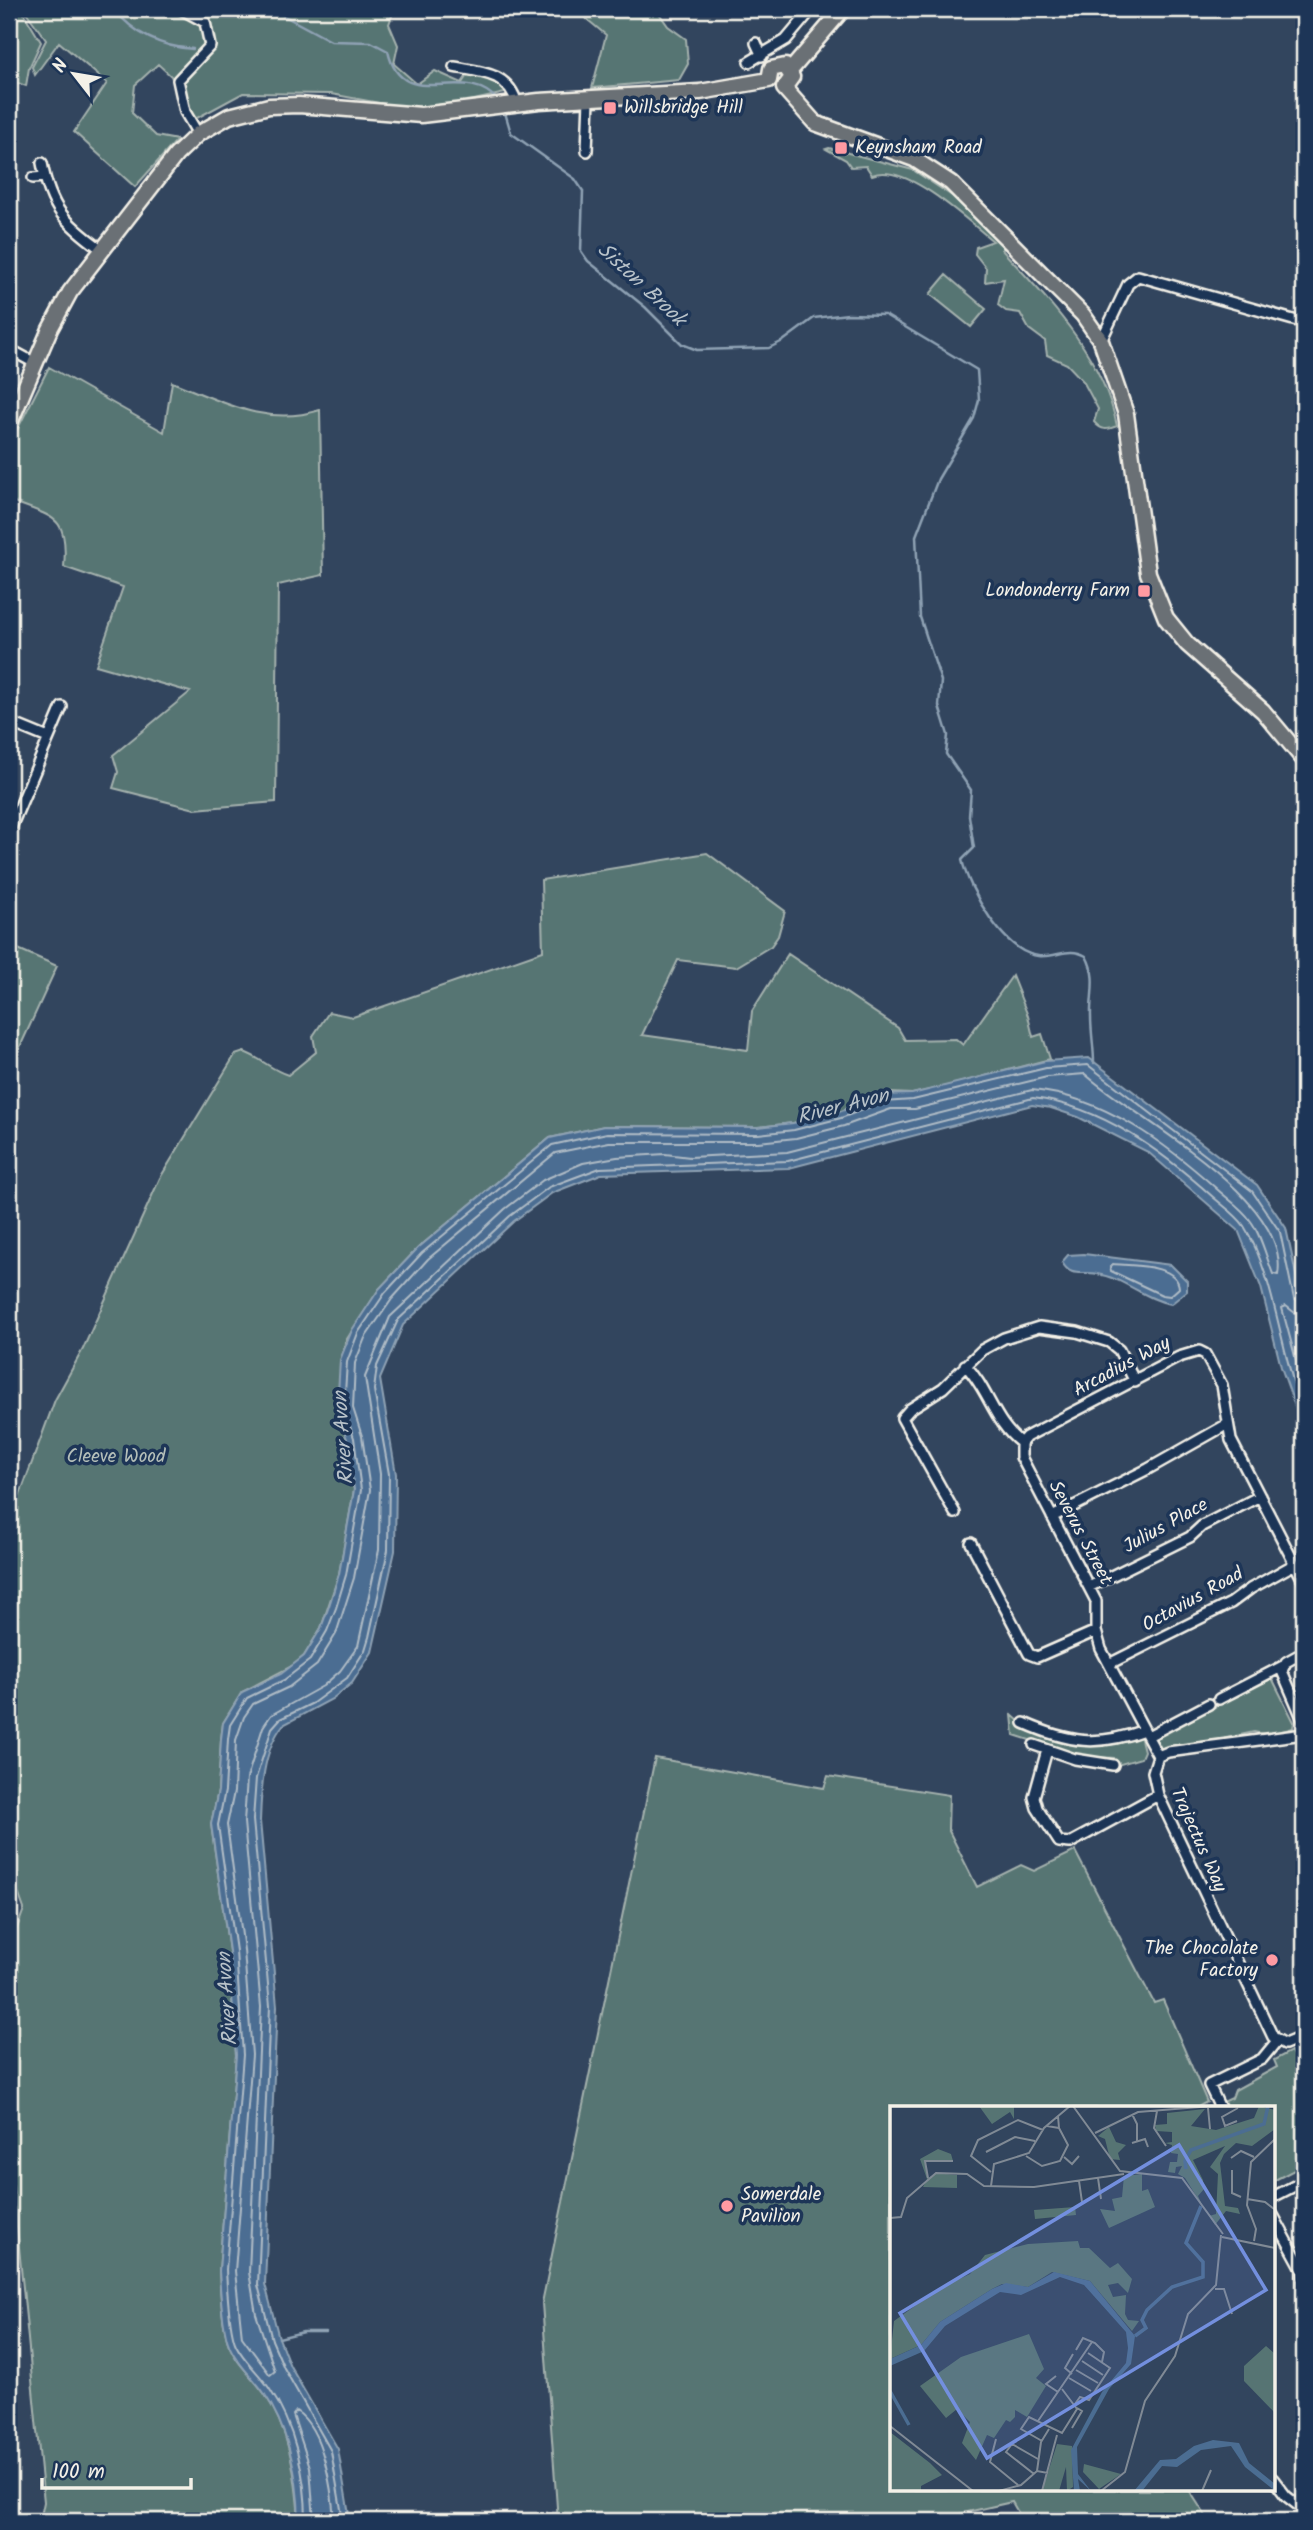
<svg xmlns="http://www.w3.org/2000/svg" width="1313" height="2530" font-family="Kalam,sans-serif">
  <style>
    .green { fill: #567473; stroke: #a5b2ae; stroke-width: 2 }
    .water { fill: #4b6d92; stroke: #8fa2b4; stroke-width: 2 }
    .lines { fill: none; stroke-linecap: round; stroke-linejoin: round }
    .shore { stroke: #b0bcc6; stroke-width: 2 }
    .stream { stroke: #8fa2b4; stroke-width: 2.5 }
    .street-casing { stroke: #f4f1e8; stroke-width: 14 }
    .primary-casing { stroke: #f4f1e8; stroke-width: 19 }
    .street { stroke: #1d3557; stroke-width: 9 }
    .primary { stroke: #6b6f75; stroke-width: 14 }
    .poi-dot { fill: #ff9aa2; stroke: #1d3557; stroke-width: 2.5 }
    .labels { text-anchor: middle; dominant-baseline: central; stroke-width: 7; stroke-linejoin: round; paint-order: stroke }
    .poi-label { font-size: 19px; fill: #f4f1e8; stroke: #1d3557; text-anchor: start }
    .street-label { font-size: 19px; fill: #f4f1e8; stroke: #1d3557 }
    .park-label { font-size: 19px; fill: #b5bfb9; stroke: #1d3557 }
    .water-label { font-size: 21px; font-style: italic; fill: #b9c3ca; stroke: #1d3557 }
    .inset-river { fill: none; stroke: #4b6d92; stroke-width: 3.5 }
    .inset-road { fill: none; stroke: #808a95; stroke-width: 2 }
    .view { fill: #738fde; fill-opacity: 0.15; stroke: #738fde; stroke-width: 3.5 }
    .inset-edge { fill: none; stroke: #f4f1e8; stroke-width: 3.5 }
  </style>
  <rect width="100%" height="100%" fill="#32455e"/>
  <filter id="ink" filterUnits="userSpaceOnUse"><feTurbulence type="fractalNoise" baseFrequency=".0143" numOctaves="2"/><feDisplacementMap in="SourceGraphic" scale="14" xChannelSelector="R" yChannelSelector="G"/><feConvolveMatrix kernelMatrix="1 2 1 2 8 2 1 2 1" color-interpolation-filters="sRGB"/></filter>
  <g filter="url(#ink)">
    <path class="green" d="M9 9H21L41 42 29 68 26 86 9 80Z
      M24 9H386L393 13 389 24 398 45 394 64 417 84 435 71 462 83 470 71 505 84V93L461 103 406 108 331 94 243 93 195 119 197 123 191 128 171 76 158 64 135 85 132 113 156 136 177 140 135 187 74 132 107 83 59 42 35 75 32 67 46 40Z
      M548 9H656L668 26 686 39 688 64 679 80 592 88 606 35 583 16 559 15Z
      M829 148 913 170 964 204 1007 244 1002 250C1050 302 1102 354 1117 426 1107 430 1102 431 1094 422L1098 409 1083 381 1067 364 1047 355 1045 341 1029 329 1020 313 1006 311 998 305 1004 279 985 282 986 268 975 254 976 247 993 241C969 222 906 161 872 175L866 166 851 167 846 160 826 149Z
      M946 275 986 309 971 327 930 294Z
      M49 367 164 432 172 382C223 402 266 427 320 410L323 575 278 585 276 802 195 809 113 788 118 772 113 755 190 692 96 665 123 587 64 567C69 514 53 518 9 500V446Z
      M707 853 785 911 778 936 771 946 736 967 678 960 642 1035 748 1050 752 1011 788 954 898 1028 905 1040 956 1039 963 1045 1012 976 1028 1016 1033 1037 1042 1034 1050 1059 947 1086 912 1094 890 1093 839 1112 793 1123 758 1127 604 1126 550 1138 418 1248 379 1289 345 1342 337 1410 347 1439 354 1490 339 1574 321 1628 304 1656 294 1665 242 1692 223 1723 221 1739 218 1791 211 1824 229 1951 236 2055 219 2271C220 2289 222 2329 229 2345 236 2363 253 2377 264 2393 290 2430 296 2477 299 2521H40L44 2502 13 2186 9 2180V1950L24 1909 9 1867V1544L17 1503 55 1400 83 1349 160 1178 235 1055 244 1052C261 1058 271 1070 288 1075L316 1052 313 1036 329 1012 353 1017 543 951 541 880Z
      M9 945 57 966 9 1071Z
      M1272 1678 1294 1722 1293 1728 1269 1735 1254 1732 1226 1738 1230 1741 1162 1750 1155 1737Z
      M1012 1715 1028 1729 1095 1745H1111L1140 1735 1144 1751 1141 1758 1114 1766V1758L1079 1756 1014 1735Z
      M655 1758 824 1788 828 1776 949 1795 948 1829 977 1887 1021 1865 1034 1871 1075 1851 1154 2003 1163 2000 1207 2102 1196 2108H891V2490H1189L1209 2521H1023L1012 2502 928 2521H558L542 2303Z
      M1291 2051 1304 2076V2165L1273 2181V2108H1224L1221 2103 1232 2098 1235 2090 1277 2067 1274 2060Z"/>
    <path class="water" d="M1089 1058 1257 1185 1286 1228 1304 1312V1432L1281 1367 1261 1287 1238 1230 1148 1152 1078 1117 1051 1108 1032 1105 789 1168 601 1174 552 1193 514 1221 403 1325 380 1379 396 1474 395 1551 372 1652 352 1683 332 1699 283 1725C263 1750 261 1790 260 1821L277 2006 265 2284 279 2338 290 2366 338 2449 350 2521H299C298 2477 289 2430 264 2393 253 2377 236 2363 229 2345 222 2329 220 2289 219 2271L236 2055 229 1951 211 1824 218 1791 221 1739 223 1723 242 1692 281 1674 304 1656 321 1628 329 1606 339 1574 354 1490 347 1439 337 1411 340 1360 352 1330 379 1289 418 1248 550 1138 604 1126 758 1127 793 1123 839 1112 881 1095 912 1094 1045 1061Z
      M1084 1254 1171 1265 1187 1281V1291L1171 1304C1144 1299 1124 1278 1097 1274 1082 1271 1070 1278 1062 1262L1068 1255Z"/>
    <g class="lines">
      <path class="shore" d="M1085 1074C1135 1119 1291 1197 1278 1275L1273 1274C1266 1257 1261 1234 1250 1220 1242 1208 1229 1200 1218 1190 1167 1144 1103 1096 1032 1090L787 1152 690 1157 665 1154 617 1157 583 1163 543 1180 505 1209 390 1317 365 1377 380 1474 379 1550 358 1646 340 1671 323 1686 271 1715 263 1727 247 1778 244 1822 261 2007 249 2272 256 2314 275 2371 270 2375 242 2337 235 2271 252 2055 244 1950 227 1825 234 1792 236 1740 244 1717 253 1704 289 1687 317 1665 336 1634 354 1578 370 1490 362 1436 353 1408 355 1363 365 1338 392 1299 428 1259 555 1153 609 1142H758L796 1138 844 1126 891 1109H915L1047 1077Z
        M1113 1264C1131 1266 1178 1264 1179 1288L1170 1296 1162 1295 1111 1271 1110 1267Z
        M1304 1314 1295 1313 1286 1306 1282 1308 1304 1390
        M306 2521C306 2476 295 2426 269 2388 259 2373 244 2361 236 2345 229 2331 227 2287 226 2270L243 2055 236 1951 218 1825 225 1791 228 1739 230 1725 247 1698 284 1680 310 1660 327 1631 336 1608 346 1575 361 1490 354 1438 344 1409 347 1362 358 1333 385 1293 422 1253 552 1145 607 1133 758 1134 794 1130 841 1118 883 1102 913 1100 1046 1068 1088 1065 1252 1191 1280 1232 1294 1299 1304 1305
        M314 2521 310 2467 293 2415 296 2411C324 2429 332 2490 334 2521
        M343 2521 331 2451 284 2368 272 2340 258 2285 270 2006 253 1820 256 1778 272 1728 280 1719 313 1703 347 1678 365 1650 369 1637 388 1550 389 1474 374 1390 377 1366 398 1320 510 1216 549 1187 600 1168 788 1161 1033 1098C1102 1106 1163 1152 1213 1197 1223 1206 1237 1215 1244 1226 1275 1275 1281 1358 1304 1414"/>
      <path class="stream" d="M114 9C134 34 161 47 193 49
        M275 11 331 41 371 42 388 51C402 116 466 60 498 101
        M504 109 511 133 575 179 583 191 581 251 588 261 645 307 682 344 697 350 769 348 783 341 814 318 848 314 885 315 977 370 979 400 974 418 938 479 916 536 920 617 941 681 939 706 948 735 946 754 971 790 969 816 974 848 962 860C969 890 1004 952 1038 956 1057 958 1068 946 1086 956 1098 978 1090 995 1091 1017 1091 1032 1094 1048 1094 1063
        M279 2338 303 2332H326"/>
      <defs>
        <path id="street" d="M181 9 205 22 210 46 178 80 185 112 198 134
          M756 43 762 56
          M749 62 786 40 812 9
          M454 67C482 72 509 73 517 104
          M587 151 589 99
          M42 163C50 208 65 223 101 249
          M33 178 45 177
          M1101 341 1128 284 1138 276 1304 323
          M9 349 35 363
          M9 722 48 738
          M12 825 62 707
          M965 1365C988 1388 994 1423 1021 1443V1457L1096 1601V1631L1101 1649 1158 1756
          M1021 1443 1026 1437 1179 1357 1199 1351 1205 1354 1222 1385 1231 1440 1304 1582
          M955 1513 902 1418 910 1409 943 1388 982 1350 1004 1338 1039 1327 1077 1332 1109 1342 1119 1350 1135 1382
          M1052 1517 1148 1469 1226 1425
          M971 1543 1029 1654 1037 1657 1096 1631
          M1089 1587 1190 1537 1202 1526 1260 1496
          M1304 1652 1286 1662 1282 1671 1304 1722
          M1109 1664 1231 1603 1250 1589 1293 1565
          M1219 1699 1283 1666
          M1024 1723C1069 1743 1098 1747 1144 1730
          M1304 1734 1168 1752 1158 1756 1153 1772 1158 1795 1273 2037 1285 2044 1304 2036
          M1148 1736 1209 1704
          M1034 1745 1075 1759 1113 1765
          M1047 1750 1034 1797 1037 1808 1059 1842 1070 1843 1158 1795
          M1220 2108 1209 2085 1262 2059 1276 2042
          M1273 2197 1304 2181
          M1273 2215 1303 2270 1304 2287
          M1273 2479 1286 2496 1304 2510"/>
        <path id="primary" d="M790 71 843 9
          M769 80 771 69 785 66 792 77 784 88
          M784 88 815 123 914 159 951 183 1083 315 1101 341 1126 414 1148 573 1166 618 1187 644 1263 711 1304 760
          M9 425 50 329 70 292 176 155 198 134 229 116 269 106 299 105 421 115 539 101 700 92 769 80"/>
      </defs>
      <use href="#street" class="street-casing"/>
      <use href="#primary" class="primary-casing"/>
      <use href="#street" class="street"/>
      <use href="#primary" class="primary"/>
    </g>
  </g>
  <g class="poi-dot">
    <rect x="603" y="101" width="14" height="14" rx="3.5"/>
    <rect x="834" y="141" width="14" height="14" rx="3.5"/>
    <rect x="1137" y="584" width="14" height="14" rx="3.5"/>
    <circle cx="1272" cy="1960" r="7"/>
    <circle cx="727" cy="2206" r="7"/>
  </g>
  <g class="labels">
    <g class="poi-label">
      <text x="624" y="108">Willsbridge Hill</text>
      <text x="855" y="148">Keynsham Road</text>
      <text x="1130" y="591" text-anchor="end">Londonderry Farm</text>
      <text x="1258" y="1949" text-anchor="end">The Chocolate<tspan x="1258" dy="22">Factory</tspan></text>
      <text x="741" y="2195">Somerdale<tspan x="741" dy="22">Pavilion</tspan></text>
    </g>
    <g class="street-label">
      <text transform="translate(1122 1367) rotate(-28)">Arcadius Way</text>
      <text transform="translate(1166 1526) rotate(-29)">Julius Place</text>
      <text transform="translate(1080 1533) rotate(62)">Severus Street</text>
      <text transform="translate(1193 1600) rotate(-29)">Octavius Road</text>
      <text transform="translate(1198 1840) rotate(66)">Trajectus Way</text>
    </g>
    <g class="park-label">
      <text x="116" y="1457">Cleeve Wood</text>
    </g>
    <g class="water-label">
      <text transform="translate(641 285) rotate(43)">Siston Brook</text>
      <text transform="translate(843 1107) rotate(-14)">River Avon</text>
      <text transform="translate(344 1438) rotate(-94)">River Avon</text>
      <text transform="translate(228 1999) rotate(-94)">River Avon</text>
    </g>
  </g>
  <g transform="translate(890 2106)">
    <rect width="385" height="385" fill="#32455e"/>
    <path d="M89 0H124V13L120 6 102 18ZM369 0 385 4V23L362 40 346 37 334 48 330 57 335 100 348 102 350 108 336 105 325 119 319 110 326 108 328 68 320 61 335 40 303 54 313 74 314 83 308 90 313 101 295 72 288 68 292 60 286 61 285 67 278 66 280 56H287L288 48 281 47 282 39 275 37 282 36V26L266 25 265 19 277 18V7L315 3 301 20 326 24 364 12ZM219 21 226 36 236 39 228 47 230 54 220 53 215 33 208 30ZM48 43 61 48 63 55H35L38 72 46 67 67 69V82L33 81 37 73 30 53ZM252 68V85L258 83 265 101 219 122 210 103 225 105 222 93 232 91 234 70ZM185 101 186 109 145 113 144 104ZM188 135 190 142H199L220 162 228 157 242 173 238 187 228 177 218 179 223 191 236 189 235 208 238 214 249 215 242 225 200 175 162 166 138 181 112 178 102 183 50 216 31 239 0 253 4 215 50 182 80 168 95 149 138 138ZM139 228 154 263 146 272 156 280 137 311 125 304V311L120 316 116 314 104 332 97 329 86 354 72 337 80 316 67 303 56 312 30 280 71 251ZM376 240 385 248V307L354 275V260ZM0 326 40 357 52 369 31 380V385H0ZM167 338 182 340 183 381 177 385 176 361 169 385H152ZM194 358 231 368 209 383 193 366Z" fill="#567473"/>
    <path d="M164 166 200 175 245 230 241 258 219 283 187 341 188 368 201 385 188 373 190 385H184L181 344 212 286 236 257 238 242 236 226 194 179 170 171 131 189 110 186 55 220 34 245 0 260V253L31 239 50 216 102 183 116 177 138 181ZM323 334 349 337 359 357 385 378V385L355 361 341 340 311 344 287 361 272 360 252 385H244L270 354 286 353 304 340Z" fill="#4b6d92"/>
    <path class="inset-river" d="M296 63 295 55 301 44 374 18 378 0M245 230 256 222 252 214 257 204 282 181 313 171V156L296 137 311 100M0 285 19 319"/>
    <path class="inset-road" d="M183 0 230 65 292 72 333 128M318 2 320 23M267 5 264 22 276 40M242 8 247 18V35M347 15 335 20 332 11 348 2M157 20 169 22 168 10M205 27 248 6 322 0M242 37 255 33 258 41M96 46 125 31 145 35M136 50 152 60 170 55 178 39 169 22M174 51 182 58 189 50M341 52 351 45 364 51M342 64V87L351 91M101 66 81 50 88 34 128 14 153 24M38 72 35 55H63M208 72 211 93M189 75 192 96M101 80 104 58 139 47 154 22 180 0M357 93 375 96 384 103M0 112 11 111 17 92 46 67 77 68 94 80 144 81 234 68M332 131 385 142M364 135 366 123 357 99 361 56 385 33M325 183H334L342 208M186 244 193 232 205 237 214 246 212 256M192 255 213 269M186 264 208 277M182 268 175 262 183 248M166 270 156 278 168 286M179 272 201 285M185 298 190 291 199 294 220 262 198 247M148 315 202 236M0 320 83 385M182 322 192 305 187 302M106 333 100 356 128 379M152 335 131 323 139 311 172 327 187 303 172 283M147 365 151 336 159 323M144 368 116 346 122 338 148 353M109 385 131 379 147 365 158 367M152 385 167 329M211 385 235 366 255 295 285 250 298 208 326 179 331 129M312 385 321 364"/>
    <path class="view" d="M289 39 376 184 97 352 10 207Z"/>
    <rect width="385" height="385" class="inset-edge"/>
  </g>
  <rect width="1313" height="2530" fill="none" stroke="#1d3557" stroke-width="35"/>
  <rect x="18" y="18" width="1278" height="2495" fill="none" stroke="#f4f1e8" stroke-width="2.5" filter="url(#ink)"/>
  <g transform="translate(74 74) rotate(301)" stroke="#1d3557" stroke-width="5" paint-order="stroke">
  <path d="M0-5L12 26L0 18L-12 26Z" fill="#f4f1e8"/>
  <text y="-10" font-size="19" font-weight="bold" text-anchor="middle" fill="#f4f1e8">N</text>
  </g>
  <path d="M42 2478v10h149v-10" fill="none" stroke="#f4f1e8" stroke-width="3.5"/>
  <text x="52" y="2478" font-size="21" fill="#f4f1e8" stroke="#1d3557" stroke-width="5" paint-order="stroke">100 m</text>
</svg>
